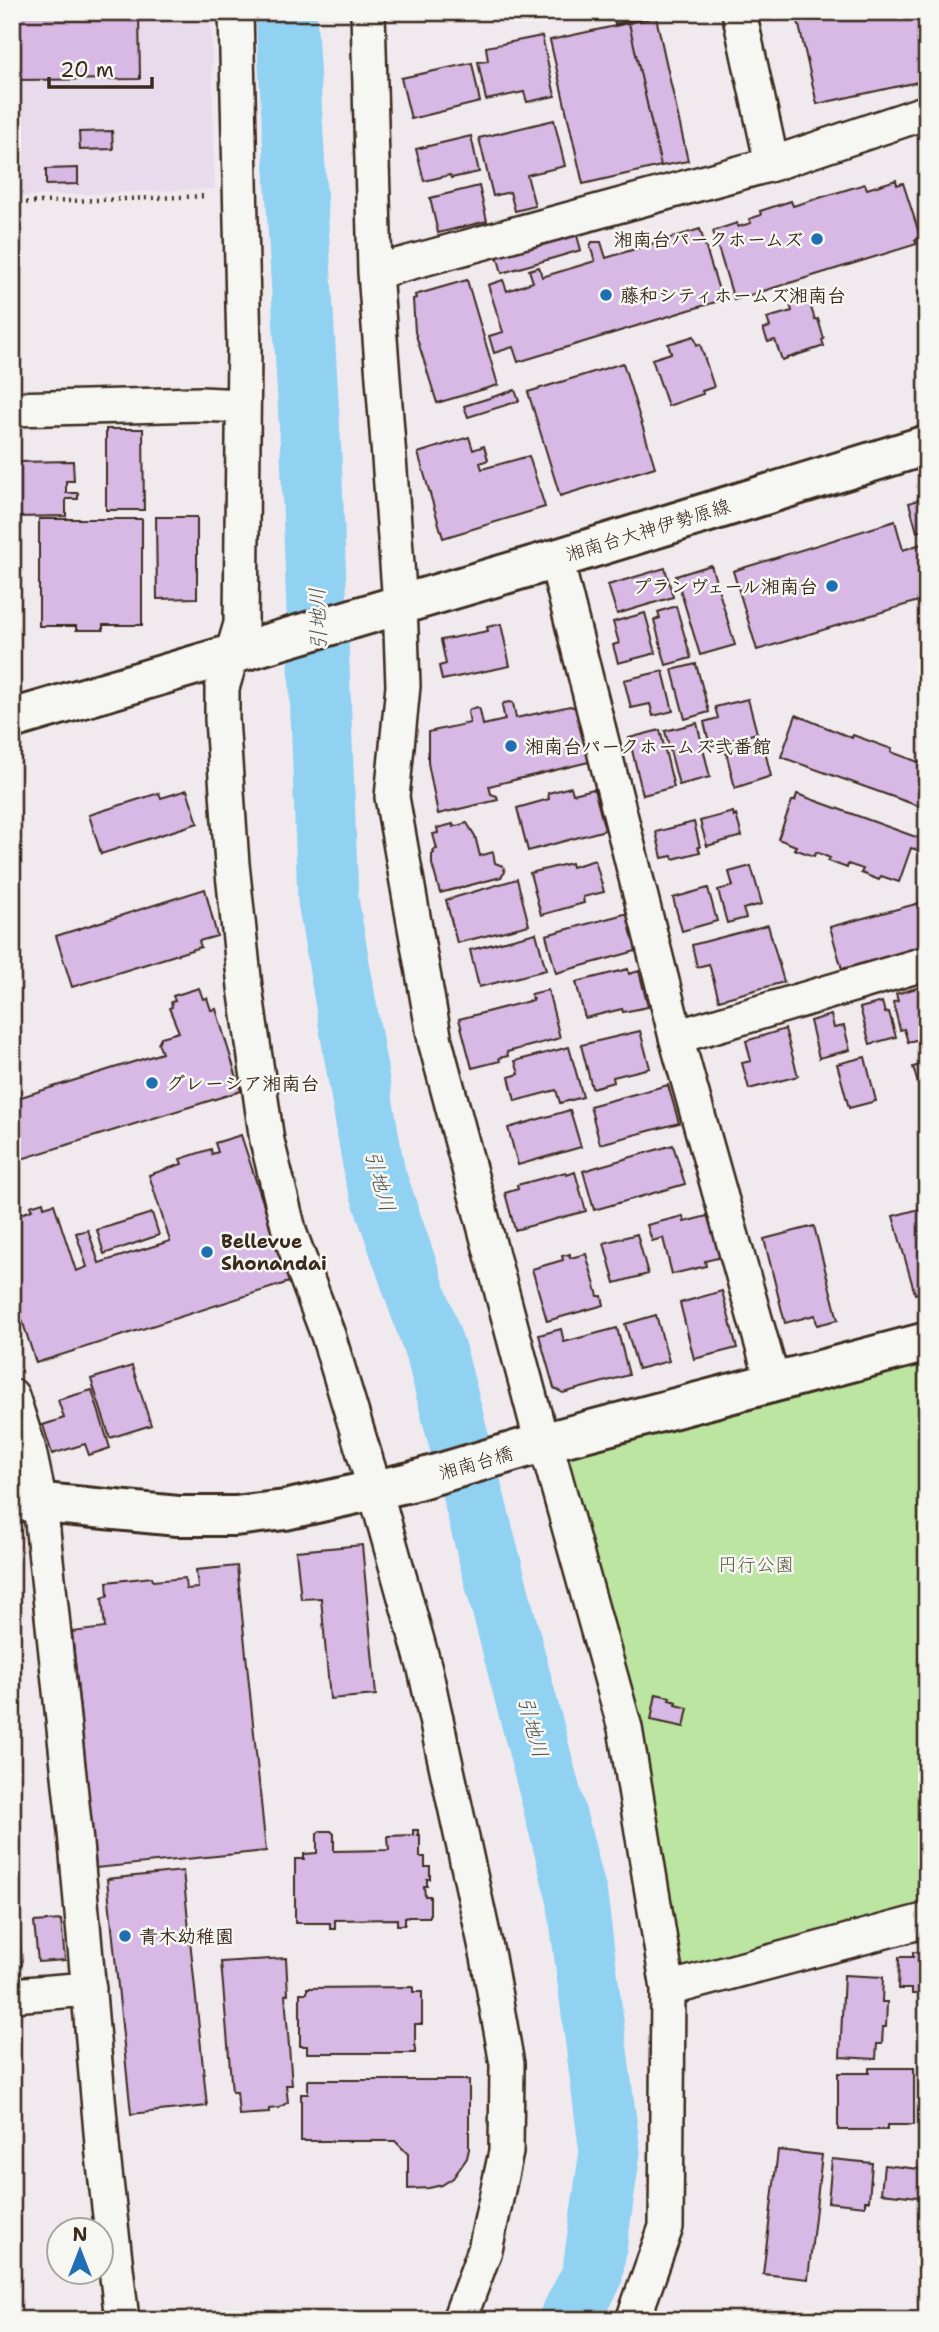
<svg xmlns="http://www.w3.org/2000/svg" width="939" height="2332" font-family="'Shantell Sans','Klee One',sans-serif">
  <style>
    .built { fill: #e9dbec }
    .green { fill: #bce5a1; stroke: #7c8860; stroke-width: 2 }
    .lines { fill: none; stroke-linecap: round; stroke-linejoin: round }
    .river { stroke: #91d1f2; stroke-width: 61 }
    .building { fill: #d8b8e4; stroke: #3b2a1e; stroke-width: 2 }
    .street-casing { stroke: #3b2a1e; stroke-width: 38 }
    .secondary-casing { stroke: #3b2a1e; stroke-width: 44 }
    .path { stroke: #3b2a1e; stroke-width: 4.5; stroke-dasharray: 2 5; stroke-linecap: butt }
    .street { stroke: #f6f6f2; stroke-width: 33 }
    .secondary { stroke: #f6f6f2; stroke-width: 38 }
    .poi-dot { fill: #1f6fb2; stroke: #f6f6f2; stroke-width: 2.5 }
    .labels { text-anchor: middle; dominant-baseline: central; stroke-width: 5; stroke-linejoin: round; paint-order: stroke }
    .poi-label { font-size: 19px; font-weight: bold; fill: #3b2a1e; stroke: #f6f6f2; text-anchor: start }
    .street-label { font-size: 19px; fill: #3b2a1e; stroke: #f6f6f2 }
    .park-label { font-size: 19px; fill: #5b593f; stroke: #f6f6f2 }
    .water-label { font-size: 21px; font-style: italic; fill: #505453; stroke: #f6f6f2 }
  </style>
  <rect width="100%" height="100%" fill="#f0eaef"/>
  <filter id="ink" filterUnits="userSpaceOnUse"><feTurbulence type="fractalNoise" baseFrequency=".0143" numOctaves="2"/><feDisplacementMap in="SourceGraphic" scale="14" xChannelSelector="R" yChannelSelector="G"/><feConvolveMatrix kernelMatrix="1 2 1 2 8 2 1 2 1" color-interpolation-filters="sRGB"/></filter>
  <g filter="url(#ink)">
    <path class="built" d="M12 12H211L215 189 12 197Z"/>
    <path class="green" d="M927 1342V1918L695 1981 666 1971 560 1439Z"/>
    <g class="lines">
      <path class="river" d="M286 12 311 453 328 900 375 1175 437 1356 577 1897 610 2152 592 2276 569 2320"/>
    </g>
    <path class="building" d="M12 12H139L140 79 12 80Z
      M613 12H665L615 24Z
      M796 12H927V80L817 104Z
      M656 17 688 161 661 166 629 23Z
      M629 23 661 166 583 184 550 40Z
      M542 36 555 96 527 102 524 92 486 100 478 62 488 61 486 47Z
      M472 63 480 102 411 119 401 78Z
      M554 120 565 166 527 175 535 206 515 211 510 192 493 196 479 138Z
      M112 131 113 149 80 150 79 132Z
      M471 136 479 172 451 178 450 175 424 181 416 149Z
      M78 168V184L46 185V169Z
      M896 180 897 185 903 183 921 239 915 240 917 244 734 300 713 231 737 223 738 227 751 223 749 219 761 215 760 211 791 201 793 206 865 184 867 189Z
      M479 186 487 221 438 233 430 198Z
      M700 229 722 300 518 362 513 347 494 353 489 336 503 332 488 285 503 280 507 291 533 282 529 270 539 267 542 277 595 261 590 246 592 242H601L606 258Z
      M576 232 581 250 502 273 497 255Z
      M467 280 498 385 437 403 415 332 413 299 416 298 415 295Z
      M808 298 815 320 818 319 824 339 822 340 824 346 782 360 775 340 768 342 763 329 770 327 767 318 792 311 790 304Z
      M694 336 697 345 700 344 714 387 702 391 703 394 668 406 652 359 671 353 668 344Z
      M623 363 655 467 560 496 528 392Z
      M515 390 519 401 468 417 464 406Z
      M106 429H143L144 510H106Z
      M469 437 473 450 484 446 488 460 480 463 482 469 529 456 545 507 443 538 418 453Z
      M73 461 74 481H66V493H78V499H66V516L16 517V462Z
      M927 497V529L917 532 909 503Z
      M156 517H197V598L157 599Z
      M39 519H142V625H103V630H76V626H39Z
      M895 521 903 550 927 542V617L923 618 918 601 757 650 733 571Z
      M711 565 735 645 700 655 676 576Z
      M665 568 673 597 617 614 608 585Z
      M676 606 691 658 666 665 654 620 660 618 658 612Z
      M645 613 656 653 618 663 613 645 619 643 613 622Z
      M501 624 510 666 442 680 439 666 446 664 441 640 488 631 487 627Z
      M696 664 709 712 685 719 672 670Z
      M663 671 673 711 653 716 650 704 631 708 624 680Z
      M748 699 757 733 710 746 704 722 718 718 715 707Z
      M510 702 513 703 516 718 570 706 586 711 597 760 489 786 491 794 497 796 498 800 438 814 428 763V732L470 723 468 712 470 709 477 707 480 710 483 725 505 720 502 706 504 703Z
      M796 715 852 738 853 735 892 749 891 752 927 765V809L781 757Z
      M697 723 710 777 679 785 665 731Z
      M660 730 674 787 643 795 629 738Z
      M762 739 771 776 735 788 725 748Z
      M571 787 573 794 594 789 605 830 528 851 517 808 549 799 548 793Z
      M187 790 198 823 101 854 89 815 159 793 161 798Z
      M797 794 927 841V853L911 848 899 882 881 876 879 880 861 873 863 869 848 864 847 868 828 861 830 858 816 852 814 856 794 849 796 846 778 839 792 801H795Z
      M733 812 734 817 736 815 742 836 707 846 700 821Z
      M694 822 700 847H698L700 852 673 859 672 856 662 858 656 832Z
      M467 823 475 836 480 856 493 852 495 863 503 866 505 872 501 877 440 893 432 864V854L434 853 433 850 437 849 433 834 438 833 437 828 453 824V827Z
      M595 860 604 892 583 897 584 903 541 915 530 873 571 863 572 867Z
      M751 866 762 904 743 909 746 918 727 923 718 890 733 886 729 872Z
      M517 879 529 925 457 943 446 900Z
      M708 888 717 921 682 931 673 898Z
      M205 889 217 936 199 941 201 947 72 987 56 936Z
      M927 901V908L923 909 927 921V946L842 969 830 927Z
      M632 912 643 949 556 973 546 935Z
      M768 925 784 982 719 1000 709 964 697 967 692 945Z
      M536 933 546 970 479 987 470 950Z
      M628 969 629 974 639 971 648 1007 623 1012 622 1009 585 1018 576 982Z
      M927 985V1037L908 1042 904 1029 900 1030 893 1002 898 1001 896 994Z
      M199 988 203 999 207 998 211 1010 216 1009 241 1091 12 1162V1074L15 1075 21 1097 162 1053 158 1043 161 1037 179 1032 169 1008 172 1007 171 1002 175 1001 173 996Z
      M548 990 560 1038 507 1052 508 1056 499 1058 500 1061 472 1068 459 1019 533 1000 531 994Z
      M882 1002 885 1013 889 1012 896 1037 870 1044 860 1008Z
      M831 1015 834 1028 844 1026 850 1050 819 1058 810 1021Z
      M785 1029 798 1076 749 1089 742 1063 751 1061 746 1041Z
      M640 1031 650 1068 613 1077 614 1082 592 1088 581 1045Z
      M569 1047 583 1097 560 1103 556 1090 515 1101 509 1077 519 1074 515 1061Z
      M865 1057 876 1101 849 1108 837 1064Z
      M927 1063V1114L913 1067Z
      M668 1085 679 1123 600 1144 590 1106Z
      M570 1110 581 1147 518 1165 508 1128Z
      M241 1135 289 1282 36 1363 12 1289V1217L32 1210 30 1206 43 1202 44 1207 54 1204 76 1271 87 1267 76 1233 88 1230 99 1263 170 1241 149 1175 182 1164 180 1159 211 1149 212 1154 218 1152 215 1143Z
      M673 1145 685 1184 594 1210 583 1171Z
      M566 1172 567 1175 575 1172 586 1211 515 1230 505 1193 518 1189 517 1185Z
      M927 1207V1290L915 1294 893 1216Z
      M152 1213 159 1235 104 1254 97 1230Z
      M711 1215 722 1257 705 1261 706 1266 672 1274 663 1238 652 1241 647 1225 683 1216 684 1222Z
      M814 1226 838 1320 817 1325 815 1315 785 1323 764 1239Z
      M637 1234 648 1274 615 1283 604 1243Z
      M570 1254V1258L586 1254 598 1296H602L604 1305 547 1321 532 1269 563 1260 562 1256Z
      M722 1291 737 1348 694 1359 680 1303Z
      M656 1315 669 1361 638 1369 625 1324Z
      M617 1328 629 1375 563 1393 554 1388 539 1335 561 1329 564 1342Z
      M132 1366 151 1425 110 1438 91 1379Z
      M92 1390 110 1448 89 1455 85 1444 52 1454 43 1425 64 1418 58 1400Z
      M362 1545 376 1695 330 1699 321 1598 301 1599 296 1551Z
      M237 1566 266 1851 96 1868 72 1632 105 1628 102 1598 108 1596 107 1582 152 1577 153 1581 185 1578 186 1589 198 1588 196 1570Z
      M656 1694 670 1697 669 1700 677 1702 676 1705 688 1708 684 1727 651 1720Z
      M413 1830H418V1835H420V1857H425V1867H430V1879H427V1886H424L425 1896H430V1917H405V1925H397V1919L335 1920V1929H330V1923H295V1859H304V1854L317 1853V1834L320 1831H331L334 1834V1851L389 1850 388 1836 413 1835Z
      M183 1871 207 2106 131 2114 107 1879Z
      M61 1920 65 1960 38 1962 34 1922Z
      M12 1925H19L22 1965 12 1966Z
      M913 1952H927V1994H912V1989H898L899 1957H913Z
      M286 1958 288 1994 285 1995 292 2085H286L288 2102 279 2108 269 2109V2113L239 2115 237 2092H232L221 1962Z
      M844 1975 883 1977 882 2002H887L886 2027H883L882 2044H877L876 2059 840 2057Z
      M413 1987V1992H422V2024H415V2053H307V2046H300V1993H307V1988Z
      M869 2068H914V2125H887V2130H838V2073H869Z
      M308 2080H469V2149L467 2158 453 2178 442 2185 429 2188 408 2189V2154L395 2141H301V2094H308Z
      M778 2150 822 2155 808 2279 763 2274Z
      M832 2159 872 2163 869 2201H865V2206L828 2202Z
      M884 2165 927 2170V2198L881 2193Z
      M102 2311V2320H59L58 2314Z"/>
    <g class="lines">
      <defs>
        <path id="street" d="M236 12 244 348 241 624 222 688V719L232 864 245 987 267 1141 290 1234 328 1335 375 1490 425 1669 488 1957 507 2064 506 2152 485 2250 459 2320
          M368 12 375 272 400 604 403 686 392 797 435 1041 542 1443 551 1462 625 1728 668 1989 666 2227 633 2320
          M739 12 772 164
          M375 272 772 164 927 112
          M12 409 201 404 243 406
          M556 559 676 1037 773 1383
          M676 1037 927 963
          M12 1396 28 1446 40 1503 75 1832 103 2155 122 2320
          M668 1989 927 1920
          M12 1995 89 1989"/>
        <path id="secondary" d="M12 719 556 559 927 445
          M12 1500 178 1516H235L285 1510 410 1482 542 1443 927 1342"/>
      </defs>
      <use href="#street" class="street-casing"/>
      <use href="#secondary" class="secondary-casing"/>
      <path class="path" d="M12 203 207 196"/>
      <use href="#street" class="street"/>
      <use href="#secondary" class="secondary"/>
    </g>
  </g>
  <g class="poi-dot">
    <circle cx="817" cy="239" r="7"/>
    <circle cx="606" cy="295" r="7"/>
    <circle cx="832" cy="586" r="7"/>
    <circle cx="511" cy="746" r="7"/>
    <circle cx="152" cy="1083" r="7"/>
    <circle cx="207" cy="1252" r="7"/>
    <circle cx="125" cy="1936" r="7"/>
  </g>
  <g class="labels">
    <g class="poi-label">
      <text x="803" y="239" text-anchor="end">湘南台パークホームズ</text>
      <text x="620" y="295">藤和シティホームズ湘南台</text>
      <text x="818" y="586" text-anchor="end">プランヴェール湘南台</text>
      <text x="525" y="746">湘南台パークホームズ弐番館</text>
      <text x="166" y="1083">グレーシア湘南台</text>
      <text x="221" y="1241">Bellevue<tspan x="221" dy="22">Shonandai</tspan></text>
      <text x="139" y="1936">青木幼稚園</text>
    </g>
    <g class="street-label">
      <text transform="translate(648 530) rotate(-17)">湘南台大神伊勢原線</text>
      <text transform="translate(476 1463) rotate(-16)">湘南台橋</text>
    </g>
    <g class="park-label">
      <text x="756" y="1564">円行公園</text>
    </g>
    <g class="water-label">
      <text transform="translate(318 619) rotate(-92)">引地川</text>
      <text transform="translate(380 1181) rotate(75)">引地川</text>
      <text transform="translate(533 1727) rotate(75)">引地川</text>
    </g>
  </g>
  <rect width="939" height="2332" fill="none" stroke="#f6f6f2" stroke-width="42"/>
  <rect x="21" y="21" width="897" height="2290" fill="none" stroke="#3b2a1e" stroke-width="2.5" filter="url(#ink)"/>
  <g transform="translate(80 2251)"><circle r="33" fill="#f6f6f2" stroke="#aba49d" stroke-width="2"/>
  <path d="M0-5L12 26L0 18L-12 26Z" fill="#1f6fb2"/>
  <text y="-10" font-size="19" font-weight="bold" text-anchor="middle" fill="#3b2a1e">N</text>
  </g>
  <path d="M49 77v10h103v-10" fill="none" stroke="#3b2a1e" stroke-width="3.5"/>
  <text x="60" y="77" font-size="21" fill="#3b2a1e" stroke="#f6f6f2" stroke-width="5" paint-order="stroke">20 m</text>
</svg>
